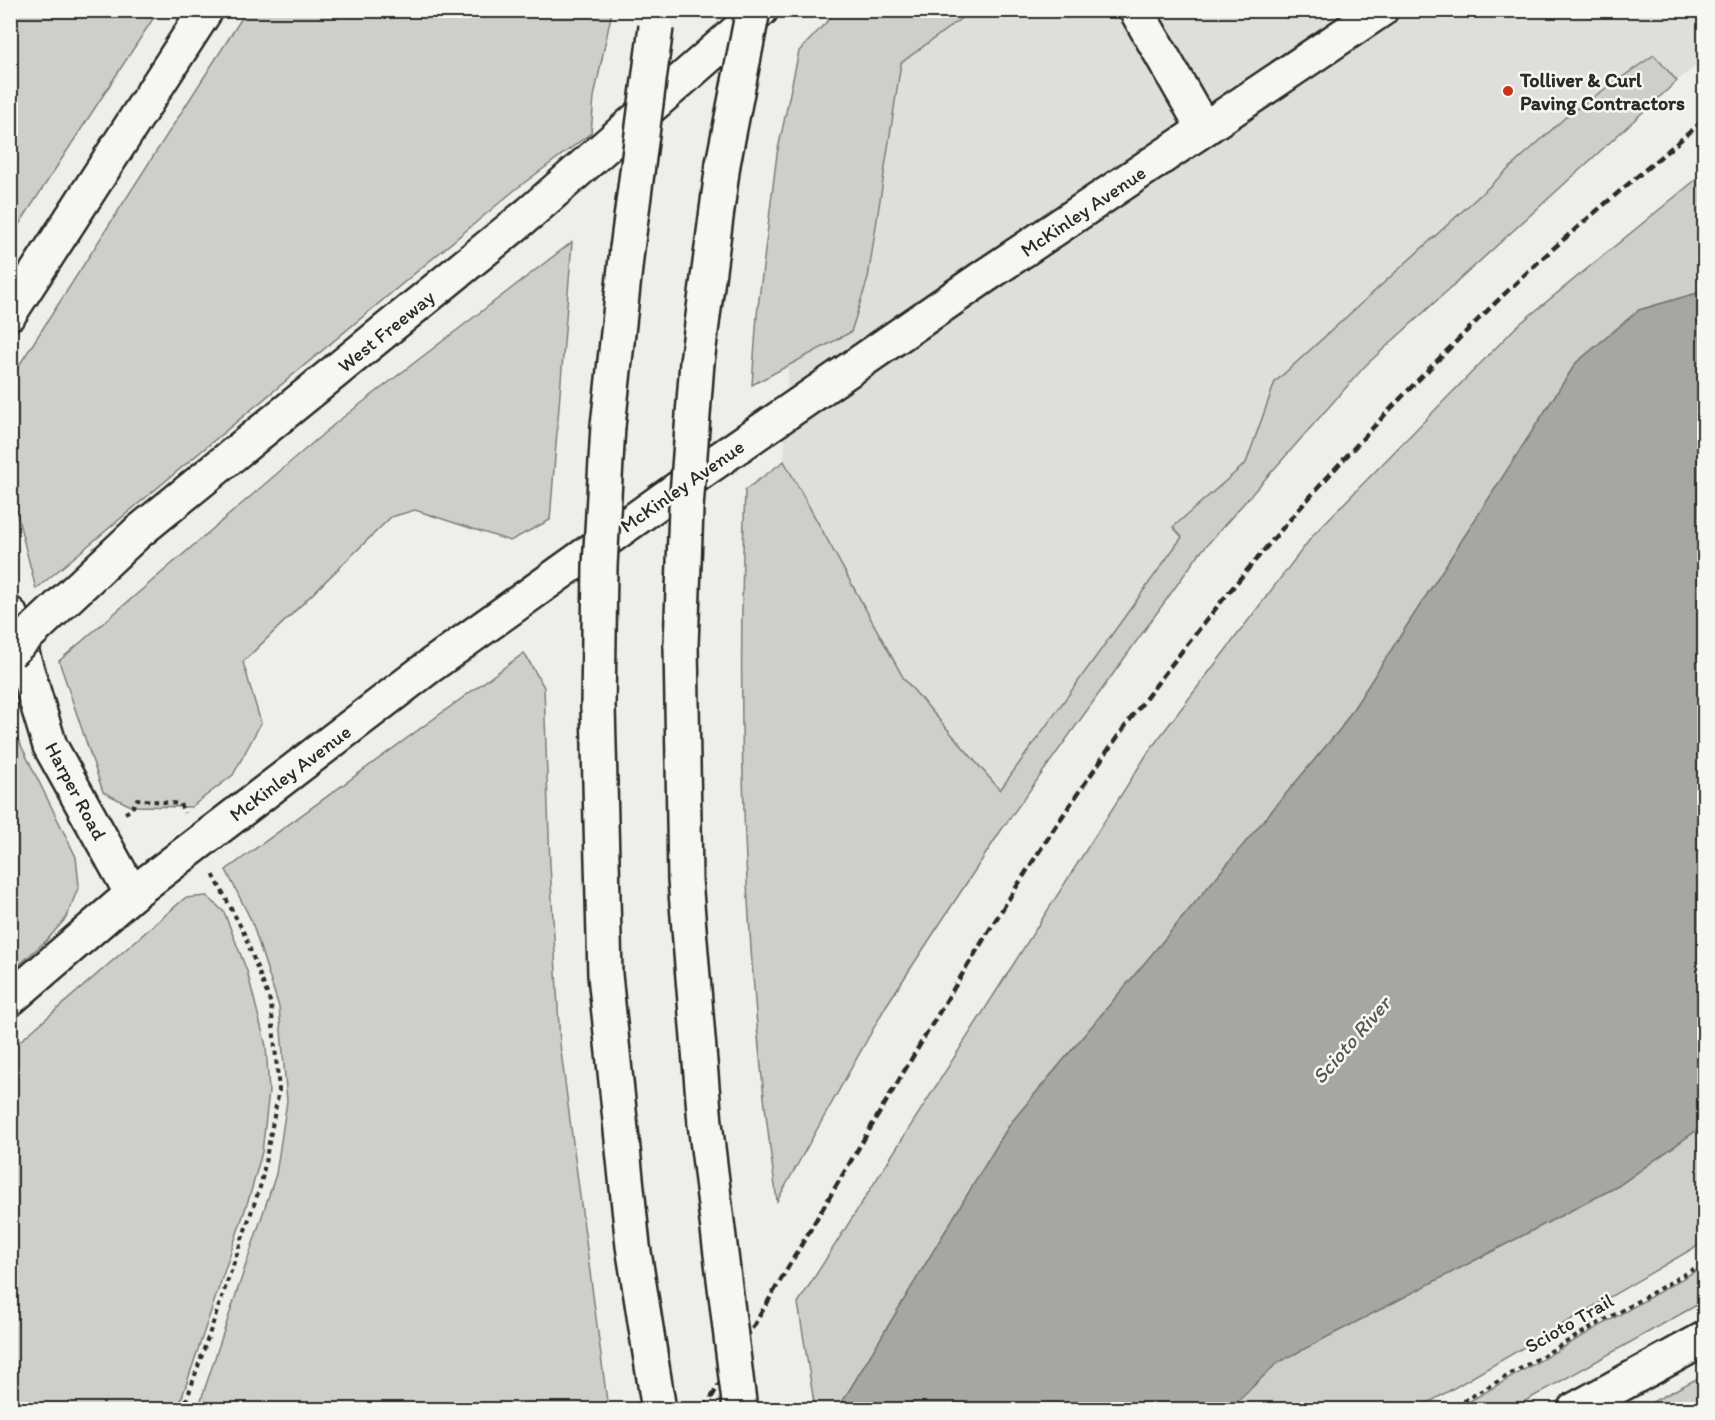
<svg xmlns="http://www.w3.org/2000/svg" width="1715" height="1420" font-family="Itim,sans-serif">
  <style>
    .built { fill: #dededb }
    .green { fill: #cececa; stroke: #7c7c7a; stroke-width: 1.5 }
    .water { fill: #a6a6a3; stroke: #757573; stroke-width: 1.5 }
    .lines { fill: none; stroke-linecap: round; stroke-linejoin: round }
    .minor-casing { stroke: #2b2b2b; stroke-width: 38 }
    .major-casing { stroke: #2b2b2b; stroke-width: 38 }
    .highway-casing { stroke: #2b2b2b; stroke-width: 38 }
    .path { stroke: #2b2b2b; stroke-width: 4; stroke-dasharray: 4.5 4.5; stroke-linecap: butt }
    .minor { stroke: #f6f6f2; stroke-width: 33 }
    .major { stroke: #f6f6f2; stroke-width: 33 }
    .highway { stroke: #f6f6f2; stroke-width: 33 }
    .rail { stroke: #2b2b2b; stroke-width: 4.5; stroke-dasharray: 9 4.5; stroke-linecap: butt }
    .highway-bridge-casing { stroke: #2b2b2b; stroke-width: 38; stroke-linecap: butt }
    .highway-bridge { stroke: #f6f6f2; stroke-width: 33 }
    .poi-dot { fill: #c8321e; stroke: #f6f6f2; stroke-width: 2 }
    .labels { text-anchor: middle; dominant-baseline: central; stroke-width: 5; stroke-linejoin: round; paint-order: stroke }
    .poi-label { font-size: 20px; font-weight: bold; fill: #2b2b2b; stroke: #f6f6f2; text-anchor: start }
    .street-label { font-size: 20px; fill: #2b2b2b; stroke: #f6f6f2 }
    .water-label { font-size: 21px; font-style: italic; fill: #565655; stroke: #f6f6f2 }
  </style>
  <rect width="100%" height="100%" fill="#eeeeea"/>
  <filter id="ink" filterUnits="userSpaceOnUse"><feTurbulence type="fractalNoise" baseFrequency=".0167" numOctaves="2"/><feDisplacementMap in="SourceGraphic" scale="12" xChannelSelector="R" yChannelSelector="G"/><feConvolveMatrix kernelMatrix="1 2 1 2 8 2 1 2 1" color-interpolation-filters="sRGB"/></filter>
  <g filter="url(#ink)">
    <path class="built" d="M971 11H1704V59L1677 81 1654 55 1275 382 1246 463 1173 526 1182 537 1000 790 904 679 784 461 788 365 851 332 868 278 901 63Z"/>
    <path class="green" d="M42 10 158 11 11 237V11Z
      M247 10 612 11 594 97 591 133 516 189 36 589 11 491V378Z
      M837 11H971L901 63 868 278 851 332 752 385 757 315 777 154 799 51Z
      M1654 55 1677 81 1365 366 1199 554 1002 829 886 1006 777 1201C744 966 736 728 745 490L784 461 904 679 1000 790 1182 537 1173 527 1246 463 1275 382 1569 114Z
      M1704 173V291L1639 310 1576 363 1341 728 1010 1124 838 1409H815L798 1303 1149 751 1314 534 1517 326Z
      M572 242 550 520 510 541 415 510 391 517 243 662 261 723 233 775 191 807 131 806 103 792 59 661 337 422Z
      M524 653 544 687 550 865 560 1044 608 1409H198L276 1174 287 1101 279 1007 252 922 226 870Z
      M10 723 76 857 79 886 66 918 47 940 11 972Z
      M207 896 224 912 247 971 266 1046 269 1091 262 1152 250 1195 178 1409H11V1049L185 898Z
      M1704 1125V1242L1418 1409 1229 1410 1277 1363 1618 1186Z
      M1704 1266V1301L1511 1409H1456Z
      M1704 1375V1409H1639Z"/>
    <path class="water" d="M1704 291V1125L1618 1186 1277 1363 1229 1409H838L1010 1124 1341 728 1576 363 1639 310Z"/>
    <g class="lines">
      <defs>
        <path id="minor" d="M1136 10 1204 129
          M10 614 50 746 132 894"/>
        <path id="major" d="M10 999 132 894 430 666 701 472 985 276 1381 10"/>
        <path id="highway" d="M10 313 206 10
          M697 362 723 164
          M608 426 627 249
          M137 533 531 212 761 10
          M681 645 685 880 705 1123
          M598 707 605 975 633 1246 659 1410
          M1574 1410 1704 1339"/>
      </defs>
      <use href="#minor" class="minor-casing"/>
      <use href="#major" class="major-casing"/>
      <use href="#highway" class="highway-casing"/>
      <path class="path" d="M125 813 131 810 137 799 180 804 184 813
        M183 1410 261 1184 279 1090 271 1004 243 931 213 874
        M1448 1410 1704 1263"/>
      <use href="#minor" class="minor"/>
      <use href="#major" class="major"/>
      <use href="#highway" class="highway"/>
      <path class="rail" d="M704 1410C767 1303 830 1196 893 1090 976 950 1060 810 1159 681 1272 532 1399 393 1535 265 1590 215 1648 168 1704 120"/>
      <defs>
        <path id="highway-bridge" d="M723 164 753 10
          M627 249 656 27
          M681 645 686 508 697 362
          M10 652 137 533
          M598 707 600 566 608 426
          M705 1123 740 1410"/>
      </defs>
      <use href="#highway-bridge" class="highway-bridge-casing"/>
      <use href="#highway-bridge" class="highway-bridge"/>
    </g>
  </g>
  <circle class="poi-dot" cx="1508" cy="91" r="6"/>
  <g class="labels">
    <g class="poi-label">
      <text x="1520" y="80">Tolliver &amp; Curl<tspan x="1520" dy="23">Paving Contractors</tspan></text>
    </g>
    <g class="street-label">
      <text transform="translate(1083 211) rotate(-34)">McKinley Avenue</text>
      <text transform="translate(386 331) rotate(-39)">West Freeway</text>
      <text transform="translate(682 486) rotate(-35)">McKinley Avenue</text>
      <text transform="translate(290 773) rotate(-37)">McKinley Avenue</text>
      <text transform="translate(76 791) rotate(62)">Harper Road</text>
      <text transform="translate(1569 1323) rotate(-30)">Scioto Trail</text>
    </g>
    <g class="water-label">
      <text transform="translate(1351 1040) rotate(-49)">Scioto River</text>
    </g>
  </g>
  <rect width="1715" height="1420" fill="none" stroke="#f6f6f2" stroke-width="36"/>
  <rect x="18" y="18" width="1679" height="1384" fill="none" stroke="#2b2b2b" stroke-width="2" filter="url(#ink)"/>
</svg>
